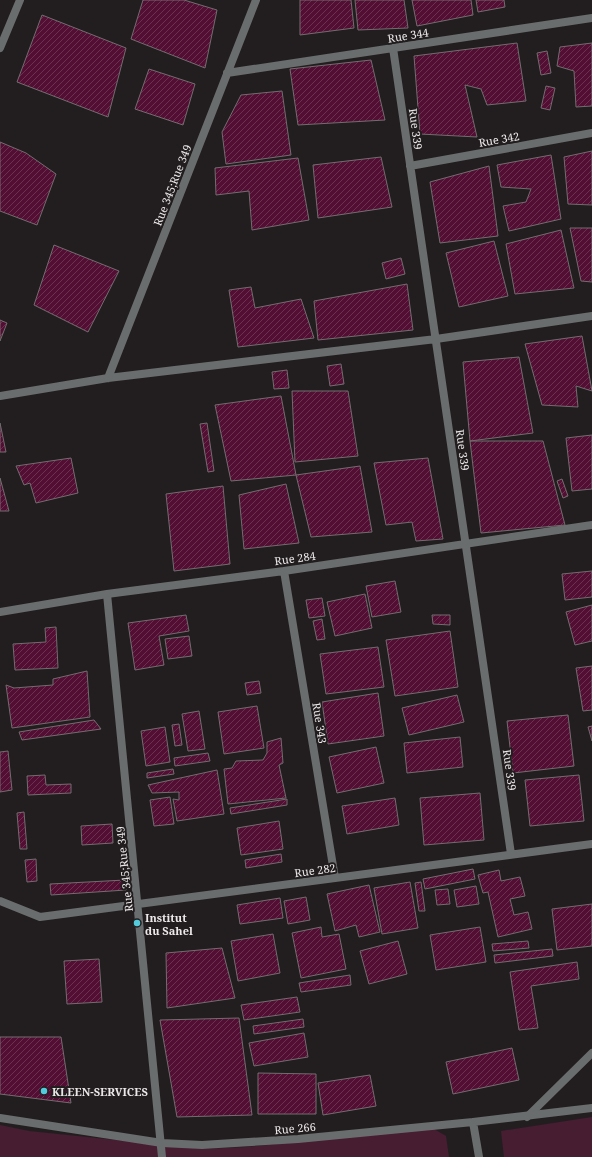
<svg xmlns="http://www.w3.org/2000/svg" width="592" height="1157" font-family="'Noto Serif',serif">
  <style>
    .park { fill: #471d31 }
    .building { fill: url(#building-hatch); stroke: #726d6f }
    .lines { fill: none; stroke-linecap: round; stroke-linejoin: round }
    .minor { stroke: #6a6d6d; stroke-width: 8 }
    .tertiary { stroke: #6a6d6d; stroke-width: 8 }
    .poi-dot { fill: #53cbdb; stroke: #221e1f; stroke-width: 1.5 }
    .labels { text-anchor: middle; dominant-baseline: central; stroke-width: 4; stroke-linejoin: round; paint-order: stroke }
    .street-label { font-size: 11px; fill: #ece8ea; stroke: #221e1f }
    .poi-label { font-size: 11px; font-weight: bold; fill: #ece8ea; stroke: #221e1f; text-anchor: start }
  </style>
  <defs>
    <pattern id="building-hatch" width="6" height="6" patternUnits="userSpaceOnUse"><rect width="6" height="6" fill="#530e33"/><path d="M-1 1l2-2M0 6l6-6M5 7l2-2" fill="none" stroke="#6c3151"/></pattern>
  </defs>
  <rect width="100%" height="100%" fill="#221e1f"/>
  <path class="park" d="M592 1117V1157H504L501 1131Z
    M0 1125 29 1131 203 1149 246 1147 434 1129 446 1136 449 1157H0Z"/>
  <path class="building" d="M143 0H184L217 10 205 68 131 39Z
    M300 0H351L354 28 300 35Z
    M355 0H404L408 28 358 30Z
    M412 0H471L473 15 417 26Z
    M476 0H504L505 7 478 12Z
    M42 15 126 48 108 117 17 82Z
    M517 43 526 101 487 105 481 89 465 85 477 137 420 134 414 56Z
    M592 43V106L576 107 574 71 557 66 560 47Z
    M547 51 551 73 541 75 537 53Z
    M371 60 385 120 298 125 290 69Z
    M149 69 195 84 183 125 135 109Z
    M546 86 555 88 550 110 541 108Z
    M282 91 291 155 226 164 222 132 241 95Z
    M0 142 26 153 56 174 37 225 0 211Z
    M592 151V205L568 204 564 157Z
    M551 155 561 219 509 231 503 206 526 202 531 189 501 187 497 165Z
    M381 157 392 207 318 218 313 165Z
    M298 158 309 220 252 230 249 191 216 195 215 168Z
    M489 166 498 236 440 243 430 182Z
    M570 228H592V282L581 281Z
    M561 230 574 288 515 294 506 244Z
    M494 241 508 296 459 307 446 253Z
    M54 245 119 271 88 332 34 305Z
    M401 258 405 274 386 279 382 263Z
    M407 284 413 330 318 340 314 301Z
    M251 287 255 308 301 299 314 338 238 347 229 290Z
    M0 320 7 323 0 341Z
    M582 336 592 391 576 386 578 407 542 405 525 344Z
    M519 357 533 433 470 441 463 362Z
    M341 364 344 384 330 386 327 366Z
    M287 370 289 388 274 389 272 372Z
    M292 391H348L358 456 295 462Z
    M281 396 296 475 231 481 215 405Z
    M0 423 6 452H0Z
    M207 423 214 471 208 472 200 424Z
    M592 435V489L572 491 566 438Z
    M470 441H543L565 525 481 533Z
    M71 458 78 493 36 503 30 483 24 485 16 466Z
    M428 458 443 539 416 541 412 522 386 525 374 463Z
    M360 466 372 532 311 537 296 475Z
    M0 478 9 511H0Z
    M562 479 568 496 563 498 557 481Z
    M286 484 299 543 244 549 239 495Z
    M223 486 230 564 174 571 166 494Z
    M592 571V597L565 600 562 574Z
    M395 581 401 612 372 617 366 586Z
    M365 594 372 628 335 636 327 602Z
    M322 598 325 616 309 618 306 600Z
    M592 605V641L575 645 566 612Z
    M186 615 189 631 159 636 164 665 135 670 128 623Z
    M432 615H450V625L433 624Z
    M322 619 325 639 317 640 313 621Z
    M56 627 58 668 15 670 13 644 46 642 45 628Z
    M450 631 458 687 395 696 386 640Z
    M189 636 192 656 168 659 165 639Z
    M378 647 384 687 326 694 320 654Z
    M592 666V710L583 711 576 668Z
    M87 671 90 717 12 728 6 685 14 688 53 685V679Z
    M259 681 261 693 247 695 245 683Z
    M378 693 384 736 328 744 322 702Z
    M457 695 464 722 409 735 402 708Z
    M257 706 264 748 224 754 218 712Z
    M199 711 205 749 188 751 182 714Z
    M568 715 574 766 513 773 507 721Z
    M94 720 101 729 22 740 19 732Z
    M179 724 182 745 175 746 172 725Z
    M592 726V741L588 727Z
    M165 727 170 762 146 766 141 731Z
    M460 737 463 767 407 773 404 743Z
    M281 738 283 763 279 765 286 798 228 804 224 769 232 768 236 761 263 760 267 753V742Z
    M376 747 384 783 337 793 329 757Z
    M8 751 12 790 0 792V752Z
    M208 753 210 761 175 766 174 758Z
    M173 769 174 774 147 778V773Z
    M217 770 224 814 177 821 173 799 179 800V792L152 793 148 785Z
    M45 775 46 785 71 784V793L28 795 27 776Z
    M579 775 584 821 530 826 525 780Z
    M480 793 484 840 424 845 420 798Z
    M170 797 174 824 154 826 150 800Z
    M395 798 399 825 347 834 342 806Z
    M287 799V805L231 814 230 808Z
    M24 812 27 849H20L17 813Z
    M279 821 283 849 241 855 237 828Z
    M112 824 113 843 82 845 81 826Z
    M281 854 282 862 246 868 245 860Z
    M36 859 37 881 27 882 25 860Z
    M473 869 475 879 425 889 423 879Z
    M499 870 501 881 520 877 525 896 510 899 514 915 528 912 532 929 498 937 488 892 483 893 478 875Z
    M125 880 126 890 51 895 50 884Z
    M410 882 418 928 382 934 374 888Z
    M421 882 425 911H419L415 883Z
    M369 885 380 932 359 937 356 925 335 931 327 894Z
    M476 886 479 904 457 907 454 890Z
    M448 889 450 904 437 905 435 890Z
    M306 897 310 920 288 924 284 901Z
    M280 898 283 918 240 924 237 905Z
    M592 904V946L557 950 552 909Z
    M321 927 322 937 339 934 346 969 301 978 292 933Z
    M480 927 486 962 436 970 430 935Z
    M273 934 280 973 238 981 231 941Z
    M398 941 407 974 369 984 360 951Z
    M528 941 529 948 493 951 492 944Z
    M222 948 235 998 167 1008 166 953Z
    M552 949 553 956 495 963 494 955Z
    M99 959 102 1002 67 1004 64 961Z
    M577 962 579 979 531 986 538 1028 519 1030 510 972Z
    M350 975 351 985 301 992 299 983Z
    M297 997 300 1012 244 1020 241 1005Z
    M239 1018 252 1115 177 1117 160 1020Z
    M303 1019 304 1027 254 1034 253 1026Z
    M304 1033 308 1057 254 1066 249 1043Z
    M0 1037H61L71 1103 0 1094Z
    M512 1048 519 1080 453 1094 446 1062Z
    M258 1073 316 1074V1114H258Z
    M370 1075 376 1106 323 1115 318 1083Z"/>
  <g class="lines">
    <path class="minor" d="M393 48 511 854
      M227 73 592 18
      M410 166 592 133
      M108 378 256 0
      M0 396 108 378 436 339 592 316
      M284 571 335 878
      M107 594 162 1157
      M0 612 107 594 284 571 592 525
      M0 901 40 917 592 844
      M527 1117 592 1053"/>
    <path class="tertiary" d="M0 48 20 0
      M0 1118 162 1143 202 1145 298 1139 473 1122 592 1108
      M473 1122 479 1157"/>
  </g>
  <g class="poi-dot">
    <circle cx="137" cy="923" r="4"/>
    <circle cx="44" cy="1091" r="4"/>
  </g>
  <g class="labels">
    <g class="street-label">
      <text transform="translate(408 35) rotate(-9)">Rue 344</text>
      <text transform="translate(416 129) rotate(82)">Rue 339</text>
      <text transform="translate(499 139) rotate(-10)">Rue 342</text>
      <text transform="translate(172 185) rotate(-69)">Rue 345;Rue 349</text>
      <text transform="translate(463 450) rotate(82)">Rue 339</text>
      <text transform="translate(295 558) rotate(-8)">Rue 284</text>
      <text transform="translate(320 723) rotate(81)">Rue 343</text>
      <text transform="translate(510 770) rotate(82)">Rue 339</text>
      <text transform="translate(124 869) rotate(-96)">Rue 345;Rue 349</text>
      <text transform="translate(315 870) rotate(-8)">Rue 282</text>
      <text transform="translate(295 1128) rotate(-5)">Rue 266</text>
    </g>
    <g class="poi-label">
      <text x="145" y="917">Institut<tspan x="145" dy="13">du Sahel</tspan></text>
      <text x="52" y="1091">KLEEN-SERVICES</text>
    </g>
  </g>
</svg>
